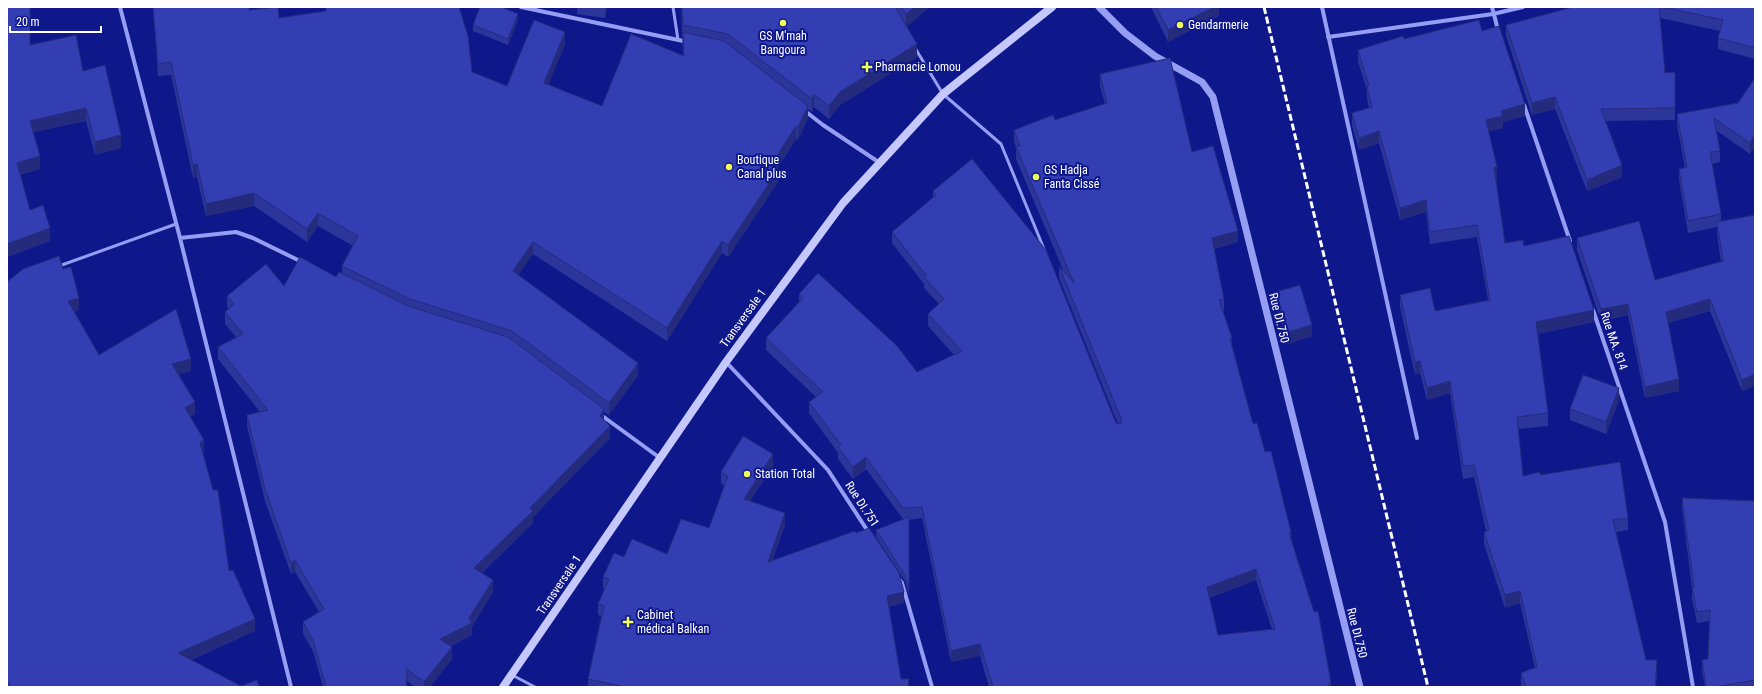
<svg xmlns="http://www.w3.org/2000/svg" width="1762" height="694" font-family="'Roboto Condensed',sans-serif">
  <style>
    .lines { fill: none; stroke-linecap: round; stroke-linejoin: round }
    .service { stroke: #959ef2; stroke-width: 3 }
    .minor { stroke: #959ef2; stroke-width: 4 }
    .tertiary { stroke: #959ef2; stroke-width: 7 }
    .secondary { stroke: #c4c8fd; stroke-width: 8 }
    .rail { stroke: #fff; stroke-width: 3; stroke-dasharray: 7 3; stroke-linecap: butt }
    .wall { fill: #2c359a; fill-rule: evenodd }
    .shaded-wall { fill: #242b7d }
    .building { fill: #333eb3; stroke: #242b7d; fill-rule: evenodd }
    .poi-dot { fill: #f2ff57; stroke: #0f188b; stroke-width: 1.5 }
    .labels { text-anchor: middle; dominant-baseline: central; stroke-width: 4; stroke-linejoin: round; paint-order: stroke }
    .poi-label { font-size: 12px; fill: #fff; stroke: #0f188b; text-anchor: start }
    .street-label { font-size: 12px; fill: #fff; stroke: #0f188b }
  </style>
  <rect width="100%" height="100%" fill="#0f188b"/>
  <g class="lines">
    <path class="service" d="M673 7 678 40
      M915 48 943 94 1001 144 1044 249
      M59 266 176 224
      M512 675 535 687"/>
    <path class="minor" d="M120 7 180 238 291 687
      M521 7 688 42
      M1322 7 1417 438
      M1492 7 1498 30
      M1328 37 1493 14 1523 7
      M1524 105 1570 241
      M805 111 823 125 880 163
      M180 238 236 232 253 238 302 262
      M1593 310 1665 522 1693 687
      M726 362 828 470 869 533
      M601 415 660 458
      M899 579 902 583 932 687"/>
    <path class="tertiary" d="M1099 7 1125 33 1155 56 1202 82 1213 97 1360 687"/>
    <path class="secondary" d="M503 687 726 362 843 203 943 94 1052 7"/>
    <path class="rail" d="M1264 7 1428 687"/>
  </g>
  <path class="wall" d="M7 7 30 45 83 71 121 148 95 155 86 121 33 132 40 169 20 175 30 210 50 241 7 257Z
    M153 7H249V10L279 18 326 11V8L472 72 507 86 565 44 548 85 602 106 683 55 681 7H930L907 26 917 57 840 105 829 119 814 107 812 112 808 109V118L798 140 796 139 777 169 778 182 728 257 722 253 667 341 533 254 518 275 638 375 609 415 604 412V420L610 438 533 517V523L482 573 493 592 472 627V635L451 646 452 659 430 687H415L407 681V687H323L313 651 303 634V622L319 612 295 572 291 574 265 501 247 426V415L260 412 218 359V347L236 337 225 324V312L229 309 227 307V296L336 277 342 274V266L353 246 318 226 307 242 254 206 206 216 197 177 193 178 171 75 158 76Z
    M577 7H607L605 18 577 14Z
    M1151 7H1219V16L1168 42Z
    M1573 7H1755V59L1718 49V38L1720 31 1660 18 1665 73 1675 72V120L1605 121 1622 177 1587 191 1555 109 1532 115 1506 36V25Z
    M518 20 508 45 473 31V25Z
    M1482 31 1525 116 1503 122V128L1489 131 1497 179H1496L1505 243 1524 246 1594 322 1538 334 1548 413V426L1518 429 1523 476 1540 475 1628 518V530L1616 532 1646 660 1657 672 1656 687H1522L1521 685V673L1535 668 1520 603 1505 608 1484 544V532L1486 531 1474 477 1463 479 1450 393 1427 400 1420 373 1415 375 1400 307V295L1435 311 1488 300 1477 237 1430 244 1426 212 1400 220 1379 143 1359 150 1352 125V113L1369 108 1367 99V90L1358 62V50L1404 39Z
    M1100 74 1192 152 1238 242 1214 249 1224 299V311H1223L1253 424 1265 452 1291 532V538L1331 683V687H989L980 656 951 662 922 518 909 520V595L905 581 876 537V530L903 519 866 469 853 479 838 459V453L809 413V402L816 397 766 350V338L799 302V294L917 372 954 355 928 326V314L939 304 924 288V284L892 243V232L933 199V191L1116 423 1118 424 1059 278V266L1064 272 1016 159V148L1014 141V130L1055 120 1105 104 1100 86ZM1256 580 1272 629 1218 635 1209 598Z
    M1755 78V148H1754L1750 154 1717 131 1720 151V162L1712 164 1721 214V221L1755 215V386L1742 391 1710 311 1668 323 1679 391 1645 398 1628 315 1601 321 1577 250V238L1655 280 1721 262 1717 234V227L1688 233 1679 180V169L1685 168 1677 125V114L1738 103Z
    M63 269 79 310 74 312 99 355 191 371 179 374 195 414 190 417 204 452 203 453 229 571 255 631 191 660 241 686 259 687H7V282Z
    M1276 292 1312 336 1288 344 1276 304Z
    M1619 400 1606 434 1570 420V409Z
    M773 466 750 501 785 525 772 561 856 533 904 603 889 607 901 679 909 687H588V679L601 616 598 615V604L605 589H603V577L624 557 667 554 709 528 724 486 721 483V472Z
    M1682 498 1755 501V687H1705L1702 671V660L1708 659 1710 621 1697 623 1692 599V588L1682 508Z"/>
  <path class="shaded-wall" d="M605 7H607L605 18Z
    M915 7H930L906 27V14Z
    M1214 7H1219V16L1168 42V30Z
    M518 14V20L508 45V39Z
    M565 32V44L544 96V83Z
    M917 44V57L840 105 829 119V106L840 92Z
    M814 94V107L812 112V99Z
    M1555 97V109L1532 115V103Z
    M1525 104V116L1503 122V128L1486 132V120L1501 111Z
    M808 106V118L798 140V127Z
    M86 108V121L30 133V121Z
    M796 126V139L771 178V165Z
    M1379 131V143L1359 150V138Z
    M121 135V148L95 155V142Z
    M1754 136V148L1750 154V143Z
    M40 156V169L17 175V163Z
    M197 164V177L193 178V165Z
    M1622 165V177L1587 191V180Z
    M1494 167H1497V179H1494Z
    M778 170V182L728 257V245Z
    M254 193V206L206 216V204Z
    M1426 200V212L1400 220V208Z
    M318 213V226L307 242V229Z
    M50 228V241L7 257V244Z
    M1238 231V242L1212 249V238Z
    M722 241V253L667 341V328Z
    M533 242V254L513 283V271Z
    M79 298V310L68 313V301Z
    M1710 299V311L1666 323V312Z
    M1628 304V315L1601 321V309Z
    M1594 310V322L1536 334V322Z
    M1312 325V336L1288 344V332Z
    M1232 338V350L1230 339Z
    M191 359V371L172 376V364Z
    M1420 361V373L1415 375V362Z
    M638 363V375L609 415V403Z
    M1755 374V386L1742 391V380Z
    M1679 379V391L1645 398V387Z
    M1450 381V393L1427 400V388Z
    M1619 388V400L1606 434V422Z
    M195 402V414L185 420V408Z
    M604 409V421L600 416Z
    M610 426V438L533 517V523L474 580V568L530 508Z
    M204 440V452L200 455V443Z
    M773 454V466L744 510V499Z
    M866 457V469L853 479V467Z
    M785 513V525L768 574V562Z
    M295 560V572L291 574V563Z
    M1256 569V580L1207 599V587Z
    M493 580V592L472 627V635L440 651V639L469 618Z
    M1520 591V603L1505 608V595Z
    M904 592V603L887 607V596Z
    M255 619V631L178 665V653Z
    M980 644V656L951 662V651Z
    M452 647V659L430 687H424V682Z"/>
  <path class="building" d="M7 7H30V45L76 35 83 71 105 65 121 135 95 142 86 108 30 121 40 156 17 163 30 210 43 205 50 228 7 244Z
    M153 7H249V10L278 7 279 18 326 11V8L330 7H459L468 36 472 72 507 86 534 20 565 32 544 83 602 106 631 34 684 56 683 32 724 41 808 106 798 127 796 126 771 165 778 170 728 245 722 241 667 328 533 242 513 271 638 363 609 403 512 331 410 299 342 266 358 236 318 213 307 229 254 193 206 204 197 164 193 165 171 62 158 64Z
    M480 7H501L518 14 508 39 473 25Z
    M682 7H843L845 8 846 7H895L917 44 840 92 829 106 814 94 812 99 728 34 683 25Z
    M901 7H915L906 14Z
    M1156 7H1214L1168 30Z
    M1573 7H1659L1665 73 1675 72V108L1601 109 1622 165 1587 180 1555 97 1532 103 1506 25Z
    M1663 7H1755V48L1718 38 1723 20Z
    M1479 20 1482 31 1499 26 1525 104 1501 111 1503 116 1486 120 1497 167H1494L1505 243 1523 240 1524 246 1569 236 1594 310 1536 322 1548 413 1517 417 1523 476 1540 472V475L1620 462 1628 518 1613 520 1646 660H1657L1655 687H1526L1521 673 1537 667 1520 591 1505 595 1484 532 1489 530 1474 465 1463 466 1450 381 1427 388 1420 361 1415 362 1400 295 1430 288 1435 311 1490 300 1477 225 1430 232 1426 200 1400 208 1379 131 1359 138 1352 113 1372 107 1367 86H1369L1358 50 1403 36 1404 39Z
    M1170 58 1192 152 1213 146 1238 231 1212 238 1224 299 1219 300 1232 338 1230 339 1253 424 1257 423 1265 452 1271 451 1291 532 1289 533 1314 612 1318 611 1331 683H1329V687H1010V686L1007 687H993L980 644 951 651 922 507 903 508 866 457 853 467 838 447 841 445 809 402 823 392 766 338 803 298 799 294 818 273 897 346 917 372 962 351 928 314 944 299 924 277 926 275 892 232 936 195 933 191 972 159 1046 250 1116 423 1121 424 1122 421 1059 266 1074 283 1016 147 1020 146 1014 130 1053 115 1055 120 1107 103 1100 74ZM1256 569 1275 629 1218 635 1207 587Z
    M1755 78V137L1754 136 1750 143 1714 118 1720 151 1710 152 1721 214 1688 221 1679 169 1687 167 1677 114 1738 103Z
    M1755 215V374L1742 380 1710 299 1666 312 1679 379 1645 387 1628 304 1601 309 1577 238 1639 221 1655 280 1723 261 1717 222Z
    M59 256 63 269 71 267 79 298 68 301 99 355 176 309 191 359 172 364 195 402 185 408 204 440 200 443 213 490H218L229 571 233 570 255 619 178 653 241 686 257 680 259 687H11L7 681V282L23 269Z
    M300 257 336 277 339 272 408 306 508 337 604 409 600 416 610 426 530 508 533 511 474 568 493 580 469 618 472 623 440 639 452 647 424 682 407 669 406 687H326L313 640 303 622 324 609 295 560 291 563 265 489 247 415 268 410 218 347 243 334 225 312 234 304 227 296 266 264 284 286Z
    M1300 285 1312 325 1288 332 1276 292Z
    M1583 375 1619 388 1606 422 1570 409Z
    M743 436 773 454 744 499 785 513 768 562 855 531 856 533 869 528 899 573 904 592 887 596 901 679H909L908 687H625L588 679 604 606 598 604 609 579 603 577 614 553 624 557 632 539 667 554 681 519 709 528 728 476 721 472Z
    M1682 498 1755 501V680L1715 687H1706L1702 660 1708 659 1710 610 1697 612 1692 588 1694 587Z
    M909 517V588L905 575 876 530Z"/>
  <g class="poi-dot">
    <circle cx="783" cy="23" r="4"/>
    <circle cx="1180" cy="25" r="4"/>
    <path d="M865 61h4v4h4v4h-4v4h-4v-4h-4v-4h4z"/>
    <circle cx="729" cy="167" r="4"/>
    <circle cx="1036" cy="177" r="4"/>
    <circle cx="747" cy="474" r="4"/>
    <path d="M626 616h4v4h4v4h-4v4h-4v-4h-4v-4h4z"/>
  </g>
  <g class="labels">
    <g class="poi-label">
      <text x="1188" y="25">Gendarmerie</text>
      <text x="783" y="36" text-anchor="middle">GS M'mah<tspan x="783" dy="14">Bangoura</tspan></text>
      <text x="875" y="67">Pharmacie Lomou</text>
      <text x="737" y="160">Boutique<tspan x="737" dy="14">Canal plus</tspan></text>
      <text x="1044" y="170">GS Hadja<tspan x="1044" dy="14">Fanta Cissé</tspan></text>
      <text x="755" y="474">Station Total</text>
      <text x="637" y="615">Cabinet<tspan x="637" dy="14">médical Balkan</tspan></text>
    </g>
    <g class="street-label">
      <text transform="translate(743 318) rotate(-54)">Transversale 1</text>
      <text transform="translate(1279 318) rotate(76)">Rue DI.750</text>
      <text transform="translate(1614 341) rotate(71)">Rue MA. 814</text>
      <text transform="translate(862 504) rotate(57)">Rue DI.751</text>
      <text transform="translate(559 585) rotate(-56)">Transversale 1</text>
      <text transform="translate(1357 633) rotate(76)">Rue DI.750</text>
    </g>
  </g>
  <rect width="1762" height="694" fill="none" stroke="#ffffff" stroke-width="16"/>
  <path d="M10 26v6h91v-6" fill="none" stroke="#ffffff" stroke-width="2"/>
  <text x="16" y="26" font-size="12" fill="#ffffff" stroke="#0f188b" stroke-width="3" paint-order="stroke">20 m</text>
</svg>
